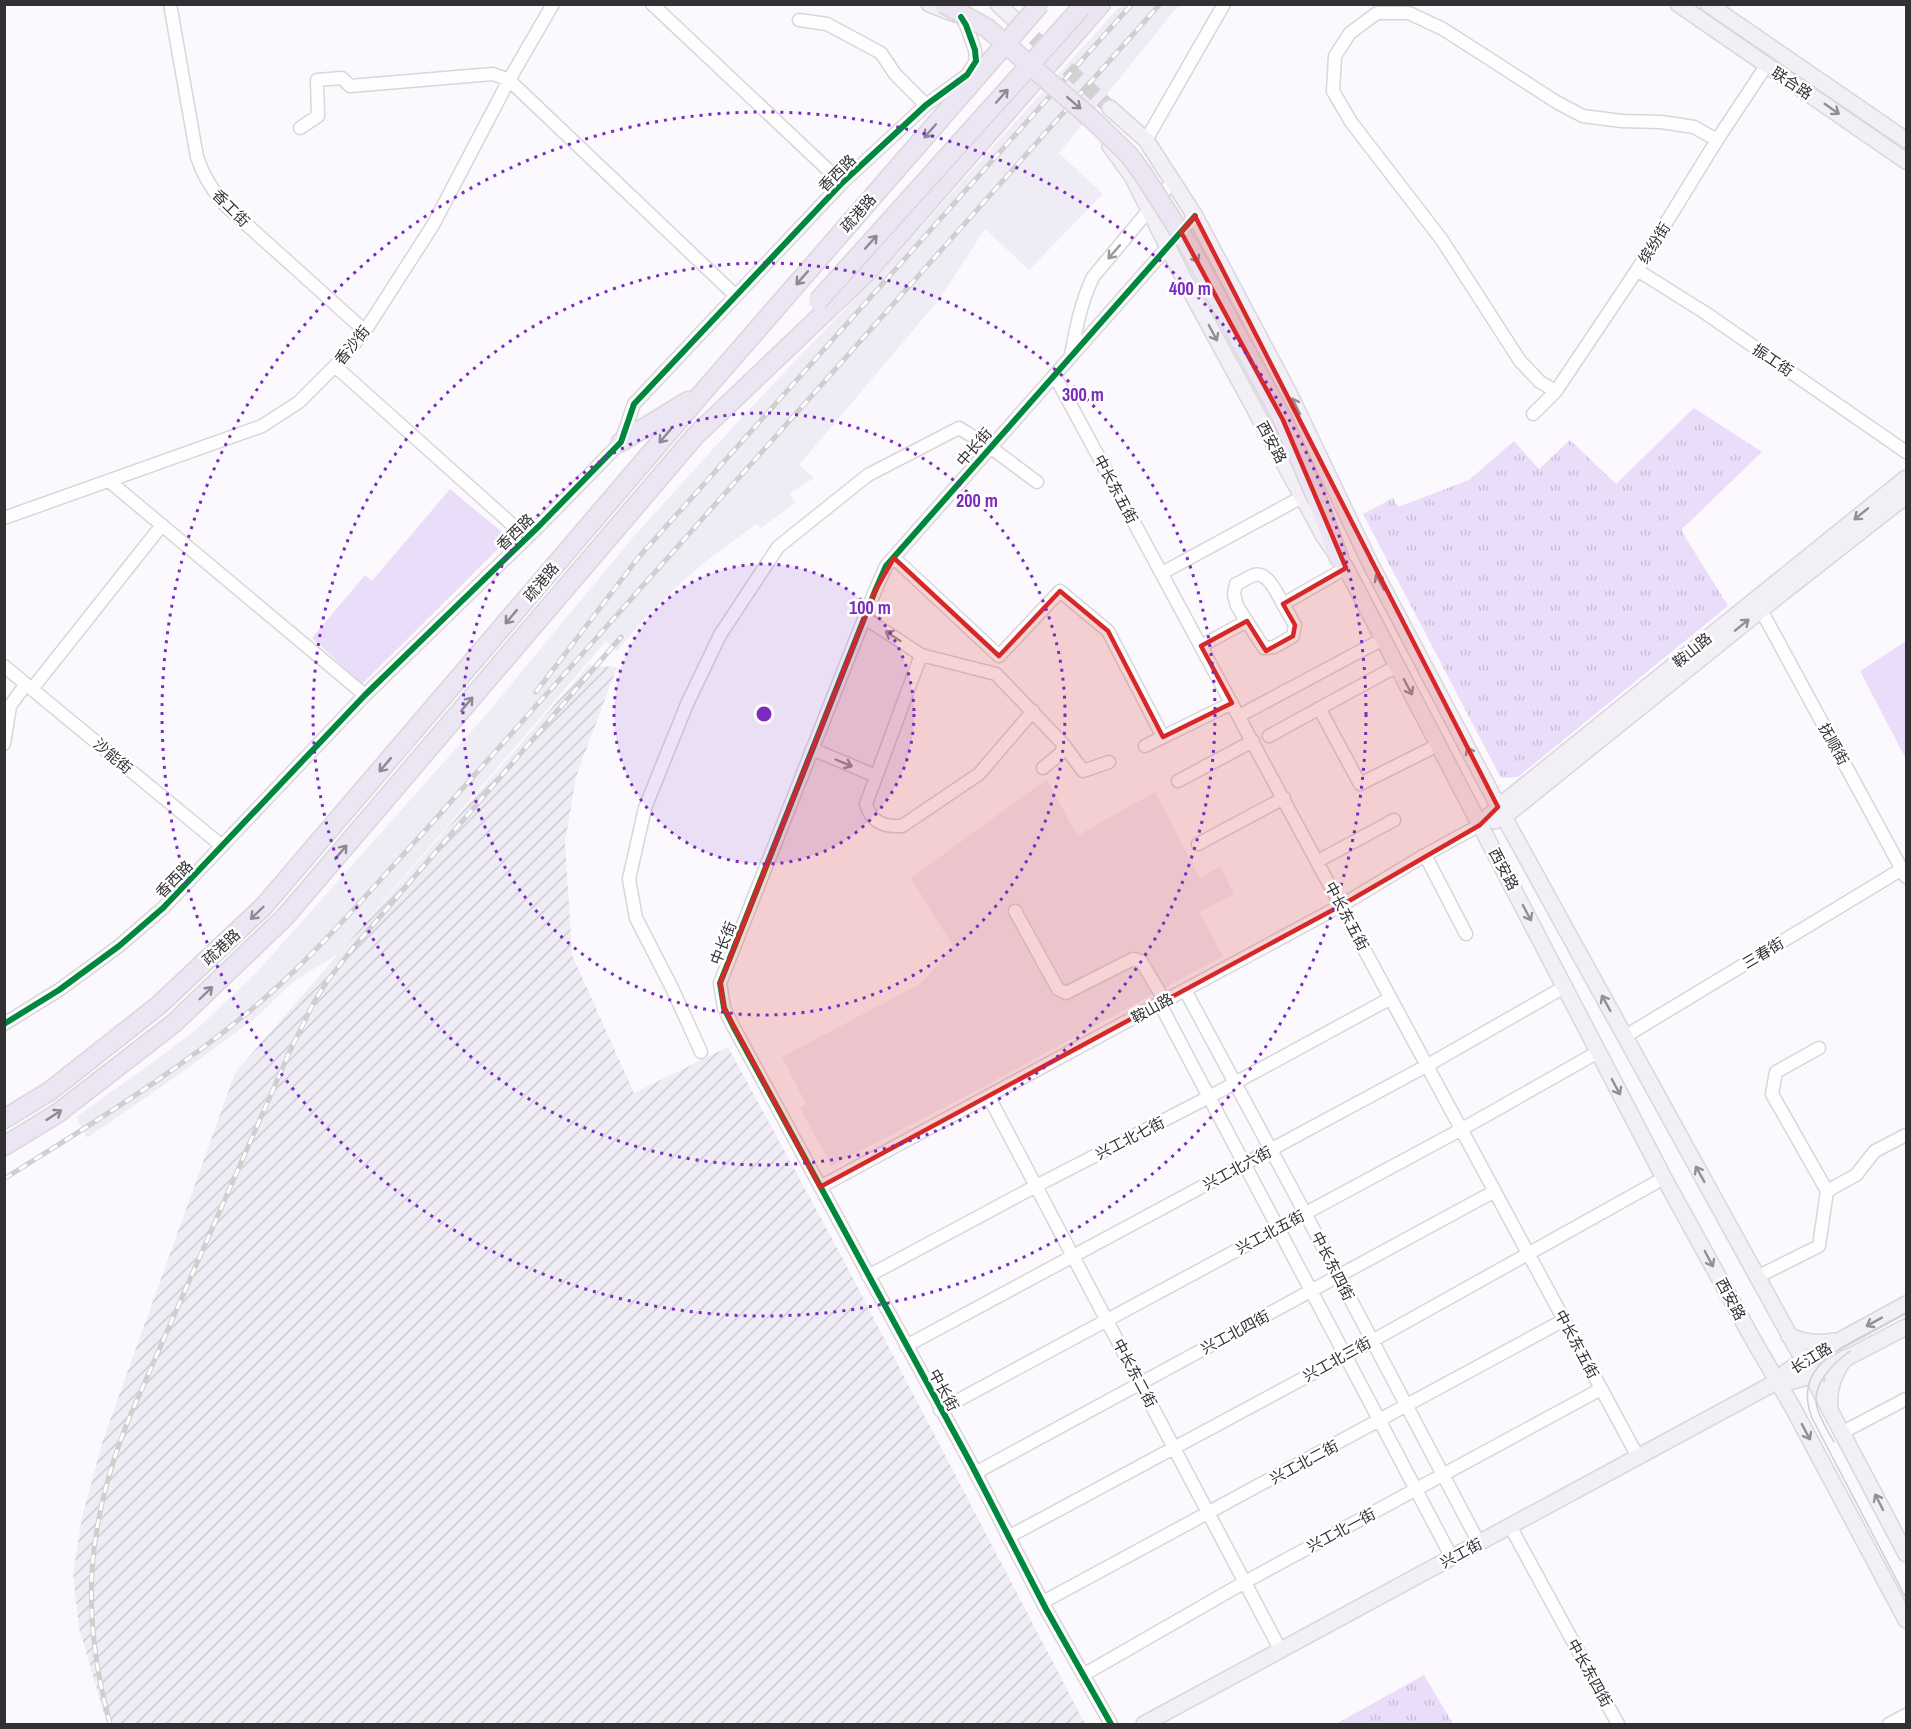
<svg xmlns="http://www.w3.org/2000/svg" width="1911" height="1729" font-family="'Archivo Narrow','Noto Sans SC',sans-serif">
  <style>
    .built { fill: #f0ecf6 }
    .industrial { fill: url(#industrial-furrows) }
    .grass { fill: url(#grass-tufts) }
    .pitch { fill: #eaddfa }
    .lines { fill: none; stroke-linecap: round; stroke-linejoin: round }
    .major-tunnel { stroke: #d3d1d5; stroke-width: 15; stroke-dasharray: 15 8; stroke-linecap: butt }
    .minor-casing { stroke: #d7d6d9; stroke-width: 15 }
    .major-casing { stroke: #d8d7d9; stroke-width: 18 }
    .highway-casing { stroke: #d8d7d9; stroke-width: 21 }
    .minor { stroke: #fefeff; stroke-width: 12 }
    .major { stroke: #f3eff7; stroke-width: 15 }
    .highway { stroke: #ece5f3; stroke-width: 18 }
    .tram { stroke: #d0cfd0; stroke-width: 1.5 }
    .rail-casing { stroke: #d0cfd0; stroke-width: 5 }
    .rail { stroke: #fff; stroke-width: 3; stroke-dasharray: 9; stroke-linecap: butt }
    .highway-bridge-casing { stroke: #d8d7d9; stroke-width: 21; stroke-linecap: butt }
    .highway-bridge { stroke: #ece5f3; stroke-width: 18 }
    .cycleway-casing { stroke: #fff; stroke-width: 10 }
    .cycleway { stroke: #00873e; stroke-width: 6 }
    .oneway { stroke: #8e8a93 }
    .oneway2 { stroke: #929095 }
    .oneway3 { stroke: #989799 }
    .marked { fill: #d62828; fill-opacity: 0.2; stroke: #d62828; stroke-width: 4.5; stroke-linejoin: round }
    .ring { fill: none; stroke: #7b2cbf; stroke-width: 3; stroke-dasharray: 3 6 }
    .labels { text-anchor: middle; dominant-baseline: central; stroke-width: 5; stroke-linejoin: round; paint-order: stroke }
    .street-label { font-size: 15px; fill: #313033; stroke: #fff }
    .centre { fill: #7b2cbf; stroke: #fff; stroke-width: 3 }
    .ring-label { font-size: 18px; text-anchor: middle; font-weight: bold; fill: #7b2cbf; stroke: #fff; stroke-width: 5; stroke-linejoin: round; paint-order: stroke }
  </style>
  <defs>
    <pattern id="industrial-furrows" width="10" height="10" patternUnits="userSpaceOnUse" patternTransform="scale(1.5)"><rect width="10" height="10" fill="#f0ecf6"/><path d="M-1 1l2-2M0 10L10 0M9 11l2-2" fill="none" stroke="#cecbd3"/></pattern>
    <pattern id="grass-tufts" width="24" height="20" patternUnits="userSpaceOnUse" patternTransform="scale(1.5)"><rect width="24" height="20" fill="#eaddfa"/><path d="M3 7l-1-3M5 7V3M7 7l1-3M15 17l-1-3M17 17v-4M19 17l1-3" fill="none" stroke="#c9bed7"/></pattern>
  </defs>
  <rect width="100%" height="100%" fill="#fbf9fd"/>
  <path class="built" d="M1121 5H1179L1059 153 1103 194 1029 270 985 229 938 301 799 465 814 478 790 493 795 503 761 528 757 524 711 557 673 590 646 617 617 651 606 641 337 955 294 981 254 1019 181 1073 87 1138 76 1117 160 1057 198 1028 256 973 484 717 635 535 743 416 879 273Z
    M1047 779 1077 836 1155 792 1200 878 1220 867 1234 894 1199 912 1223 956 985 1086 831 1166 800 1108 806 1104 782 1057 916 986 926 978 953 946 911 878Z"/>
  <path class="industrial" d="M589 665 617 667 576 777 565 842 572 955 634 1093 728 1047 835 1244 1085 1724H107L79 1628 73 1574 82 1517 103 1440 235 1073Z"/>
  <path class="grass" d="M1694 408 1762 452 1681 530 1728 606 1518 777 1501 778 1363 514 1393 498 1398 507 1469 480 1514 441 1539 469 1570 440 1616 484Z
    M1424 1675 1453 1724H1336Z"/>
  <path class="pitch" d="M450 489 501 531 502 545 362 684 312 638 365 575 372 581Z
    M1906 641V759L1860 671Z"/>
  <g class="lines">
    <path class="major-tunnel" d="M1017 22 1110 108"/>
    <defs>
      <path id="minor" d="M170 4 197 157C203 176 212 190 225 205L365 331
        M652 4 842 183
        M799 20 827 24 881 53 895 74 926 105
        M300 128 318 116 317 80 342 78 350 86 493 74 509 80 736 296
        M1146 140 1224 4
        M1637 270 1704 312 1906 452
        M1071 355C1076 328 1081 302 1093 277L1173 181
        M335 366 526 537
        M1055 376 1638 1457
        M1556 391 1540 382 1520 361 1442 240 1351 122 1333 91 1335 56 1350 33 1377 13H1409L1443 29 1558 103 1583 116 1622 121 1661 122 1694 127 1717 140
        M1533 414 1556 391 1637 270 1717 140 1766 66
        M109 481 365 695
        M4 518 262 426 299 402 335 366 365 331 433 225 509 80 553 4
        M894 558 999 656 1060 591 1108 631 1163 737 1232 703
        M1162 573 1302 497
        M1283 604 1295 625 1293 636 1274 647 1264 648 1237 606 1234 594 1236 584C1242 582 1248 577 1254 575 1268 571 1277 594 1283 604L1346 568
        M1761 610 1906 877
        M865 618 921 655
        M1201 646 1247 621
        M4 666 222 846
        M32 689 162 525
        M1319 708 1360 784 1438 745
        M1033 711 979 774 902 826C883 827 871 822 866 804L921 655 996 674 1064 745 1061 753 1043 768
        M1239 716 1383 639
        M1269 736 1397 666
        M4 744 10 706 26 684
        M1064 745 1083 771 1109 762
        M1145 746 1163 737
        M812 749 876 776
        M1178 781 1253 741
        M1198 844 1284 798
        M1425 855 1466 934
        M1318 861 1394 820
        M1015 911 1058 989 1066 993 1133 959 1141 961 1165 1001
        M1185 990 1305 1213 1479 1543
        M1160 1004 1452 1558
        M4 1024 59 990 119 946 163 908 365 695 539 526 621 442 634 404 842 183 926 105 967 75 976 61 975 50 966 25 961 17
        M1624 1037 1902 869
        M1819 1048 1776 1072 1772 1094 1827 1191
        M701 1052 672 988 636 918 629 879 645 808 687 704 720 635 778 547 868 475 959 428 990 447 1037 482
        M989 1097 1281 1651
        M820 1187 1342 905 1425 855 1480 825
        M868 1276 1036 1186 1209 1097 1391 998
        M1757 1277 1819 1246 1827 1191 1856 1175 1875 1151 1906 1135
        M906 1346 1428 1065 1566 986
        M940 1410 1462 1129 1598 1052
        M1843 1432 1906 1399
        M975 1473C1148 1378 1322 1286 1495 1191
        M1510 1526 1618 1724
        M1008 1537 1345 1356 1664 1178
        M1043 1602 1564 1320
        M1083 1675 1245 1582 1601 1389
        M1111 1724 1046 1609 969 1460 733 1026 724 1008 720 983 875 591 886 566 1195 216
        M1889 1724 1906 1715"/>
      <path id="major" d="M929 4 955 14
        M998 4 1017 22
        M1678 4 1906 161
        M1708 4 1906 140
        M1110 108 1146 140 1195 216 1289 393 1370 563 1504 817 1812 1376 1906 1554
        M1110 146 1132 176 1185 281 1323 535 1346 568 1664 1178 1755 1343 1793 1408 1906 1620
        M1495 821 1504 817 1781 594 1906 496
        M1480 825 1498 807 1906 478
        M1789 1336C1805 1342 1817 1344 1833 1341
        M1778 1381 1789 1382 1812 1376 1906 1327
        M1830 1406C1828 1387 1835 1373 1845 1358
        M1144 1724 1778 1381 1786 1372 1804 1360 1906 1304"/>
      <path id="highway" d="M621 442 688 401
        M1317 499 1339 558
        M4 1119 50 1091 159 1005 264 906 703 392 968 87
        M4 1146 58 1113 173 1024 285 917 696 435 866 273 1101 4"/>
    </defs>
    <use href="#minor" class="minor-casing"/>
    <use href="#major" class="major-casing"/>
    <use href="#highway" class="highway-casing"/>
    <use href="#minor" class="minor"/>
    <use href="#major" class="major"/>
    <use href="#highway" class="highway"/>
    <path class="tram" d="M1906 1313C1891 1321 1876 1329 1861 1337 1827 1355 1795 1374 1812 1418L1906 1598
      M1834 1442C1828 1431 1820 1419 1817 1407 1811 1384 1834 1363 1850 1351"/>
    <defs>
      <path id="rail" d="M536 692 638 558 1132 4
        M4 1179C94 1122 186 1067 266 997 323 947 372 888 423 833L1160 4
        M110 1724C80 1612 86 1524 130 1416L290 1051 314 1002 328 980 353 948 621 637"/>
    </defs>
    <use href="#rail" class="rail-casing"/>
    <use href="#rail" class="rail"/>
    <defs>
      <path id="highway-bridge" d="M944 4 987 28 1093 120 1129 155 1143 174 1189 246 1283 420 1317 499
        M968 87 1040 4
        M818 301 1081 8"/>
    </defs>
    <use href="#highway-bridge" class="highway-bridge-casing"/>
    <use href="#highway-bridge" class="highway-bridge"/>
    <defs>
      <path id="cycleway" d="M4 1024 59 990 119 946 163 908 365 695 539 526 621 442 634 404 842 183 926 105 967 75 976 61 975 50 966 25 961 17
        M1111 1724 1046 1609 969 1460 733 1026 724 1008 720 983 875 591 886 566 1195 216"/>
    </defs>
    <use href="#cycleway" class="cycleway-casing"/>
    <use href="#cycleway" class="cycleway"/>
  </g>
  <defs><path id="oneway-shaft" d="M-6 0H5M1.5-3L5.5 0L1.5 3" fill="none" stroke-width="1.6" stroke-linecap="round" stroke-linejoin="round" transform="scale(1.5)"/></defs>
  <g class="oneway">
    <use href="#oneway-shaft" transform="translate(1002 96) rotate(-48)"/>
    <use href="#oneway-shaft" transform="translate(1074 103) rotate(41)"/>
    <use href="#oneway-shaft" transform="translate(930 131) rotate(131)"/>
    <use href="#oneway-shaft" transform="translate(871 242) rotate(-48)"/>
    <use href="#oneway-shaft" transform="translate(1194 255) rotate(61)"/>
    <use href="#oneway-shaft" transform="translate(802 278) rotate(131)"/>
    <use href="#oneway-shaft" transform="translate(665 436) rotate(130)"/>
    <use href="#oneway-shaft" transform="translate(511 617) rotate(130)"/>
    <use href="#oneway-shaft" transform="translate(467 704) rotate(-50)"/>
    <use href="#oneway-shaft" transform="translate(385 765) rotate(130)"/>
    <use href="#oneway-shaft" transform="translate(341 852) rotate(-50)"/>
    <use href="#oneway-shaft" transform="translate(257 913) rotate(136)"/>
    <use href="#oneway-shaft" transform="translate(206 993) rotate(-44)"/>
    <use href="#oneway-shaft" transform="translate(54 1115) rotate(-33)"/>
  </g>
  <g class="oneway2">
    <use href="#oneway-shaft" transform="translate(1832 109) rotate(35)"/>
    <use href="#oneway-shaft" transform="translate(1213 333) rotate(62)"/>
    <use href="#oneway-shaft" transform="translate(1296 406) rotate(-116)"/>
    <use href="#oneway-shaft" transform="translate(1861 514) rotate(141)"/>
    <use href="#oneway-shaft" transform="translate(1380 582) rotate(-118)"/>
    <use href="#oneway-shaft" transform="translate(1742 625) rotate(-39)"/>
    <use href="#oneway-shaft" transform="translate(1408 687) rotate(62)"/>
    <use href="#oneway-shaft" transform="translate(1471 755) rotate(-118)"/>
    <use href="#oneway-shaft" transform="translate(1527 913) rotate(62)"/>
    <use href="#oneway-shaft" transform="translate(1606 1003) rotate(-119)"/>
    <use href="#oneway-shaft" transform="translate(1616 1087) rotate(62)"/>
    <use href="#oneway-shaft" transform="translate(1700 1174) rotate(-119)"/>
    <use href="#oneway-shaft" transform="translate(1709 1259) rotate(62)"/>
    <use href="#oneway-shaft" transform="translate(1874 1322) rotate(151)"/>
    <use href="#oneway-shaft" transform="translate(1806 1432) rotate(62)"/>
    <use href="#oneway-shaft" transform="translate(1879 1502) rotate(-117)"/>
  </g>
  <g class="oneway3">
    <use href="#oneway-shaft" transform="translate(1114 252) rotate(131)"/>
    <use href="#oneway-shaft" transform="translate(893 636) rotate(-147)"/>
    <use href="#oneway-shaft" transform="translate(844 763) rotate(23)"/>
  </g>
  <path class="marked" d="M1195 216 1498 807 1480 825 1342 905 820 1187 724 1008 720 983 875 591 894 558 999 656 1060 591 1108 631 1163 737 1232 703 1201 646 1247 621 1266 651 1293 636 1295 625 1283 604 1346 568 1283 420 1181 232Z"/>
  <circle cx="764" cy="714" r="150" fill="#7b2cbf" fill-opacity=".12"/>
  <g class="ring">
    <circle cx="764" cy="714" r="150"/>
    <circle cx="764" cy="714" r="301"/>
    <circle cx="764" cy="714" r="451"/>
    <circle cx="764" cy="714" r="602"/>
  </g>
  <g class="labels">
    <g class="street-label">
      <text transform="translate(1792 83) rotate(33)">联合路</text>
      <text transform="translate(837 173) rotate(-45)">香西路</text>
      <text transform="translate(231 208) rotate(45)">香工街</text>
      <text transform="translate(858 213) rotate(-49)">疏港路</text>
      <text transform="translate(1654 243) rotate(-58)">缤纷街</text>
      <text transform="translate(352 345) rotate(-51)">香沙街</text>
      <text transform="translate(1773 360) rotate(34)">振工街</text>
      <text transform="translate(1272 442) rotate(62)">西安路</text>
      <text transform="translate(974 447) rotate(-49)">中长街</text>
      <text transform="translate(1116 489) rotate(62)">中长东五街</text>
      <text transform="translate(515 532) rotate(-44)">香西路</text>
      <text transform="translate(541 582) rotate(-50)">疏港路</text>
      <text transform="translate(1692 650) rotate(-39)">鞍山路</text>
      <text transform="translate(1834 744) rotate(61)">抚顺街</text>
      <text transform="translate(113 756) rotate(40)">沙能街</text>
      <text transform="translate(1504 869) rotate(62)">西安路</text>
      <text transform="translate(174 879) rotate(-46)">香西路</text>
      <text transform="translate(1347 916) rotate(62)">中长东五街</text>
      <text transform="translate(723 943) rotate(-68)">中长街</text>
      <text transform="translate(221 947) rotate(-43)">疏港路</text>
      <text transform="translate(1763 953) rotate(-31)">三春街</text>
      <text transform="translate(1152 1008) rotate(-29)">鞍山路</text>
      <text transform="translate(1130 1138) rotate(-27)">兴工北七街</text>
      <text transform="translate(1237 1168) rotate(-28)">兴工北六街</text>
      <text transform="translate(1270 1232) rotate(-28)">兴工北五街</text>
      <text transform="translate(1333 1266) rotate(63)">中长东四街</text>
      <text transform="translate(1731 1299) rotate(62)">西安路</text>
      <text transform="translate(1235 1332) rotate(-28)">兴工北四街</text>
      <text transform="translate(1577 1344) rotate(62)">中长东五街</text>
      <text transform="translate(1811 1358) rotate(-31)">长江路</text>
      <text transform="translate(1337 1359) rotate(-29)">兴工北三街</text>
      <text transform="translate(1135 1373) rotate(62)">中长东二街</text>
      <text transform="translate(944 1390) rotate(62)">中长街</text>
      <text transform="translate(1304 1462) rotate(-28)">兴工北二街</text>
      <text transform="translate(1341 1530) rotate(-28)">兴工北一街</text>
      <text transform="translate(1461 1553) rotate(-28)">兴工街</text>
      <text transform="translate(1590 1673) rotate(61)">中长东四街</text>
    </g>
  </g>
  <circle cx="764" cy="714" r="9" class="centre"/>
  <g class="ring-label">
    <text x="1190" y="295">400 m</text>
    <text x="1083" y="401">300 m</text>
    <text x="977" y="507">200 m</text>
    <text x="870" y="614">100 m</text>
  </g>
  <rect width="1911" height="1729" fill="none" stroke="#313033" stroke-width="12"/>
</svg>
